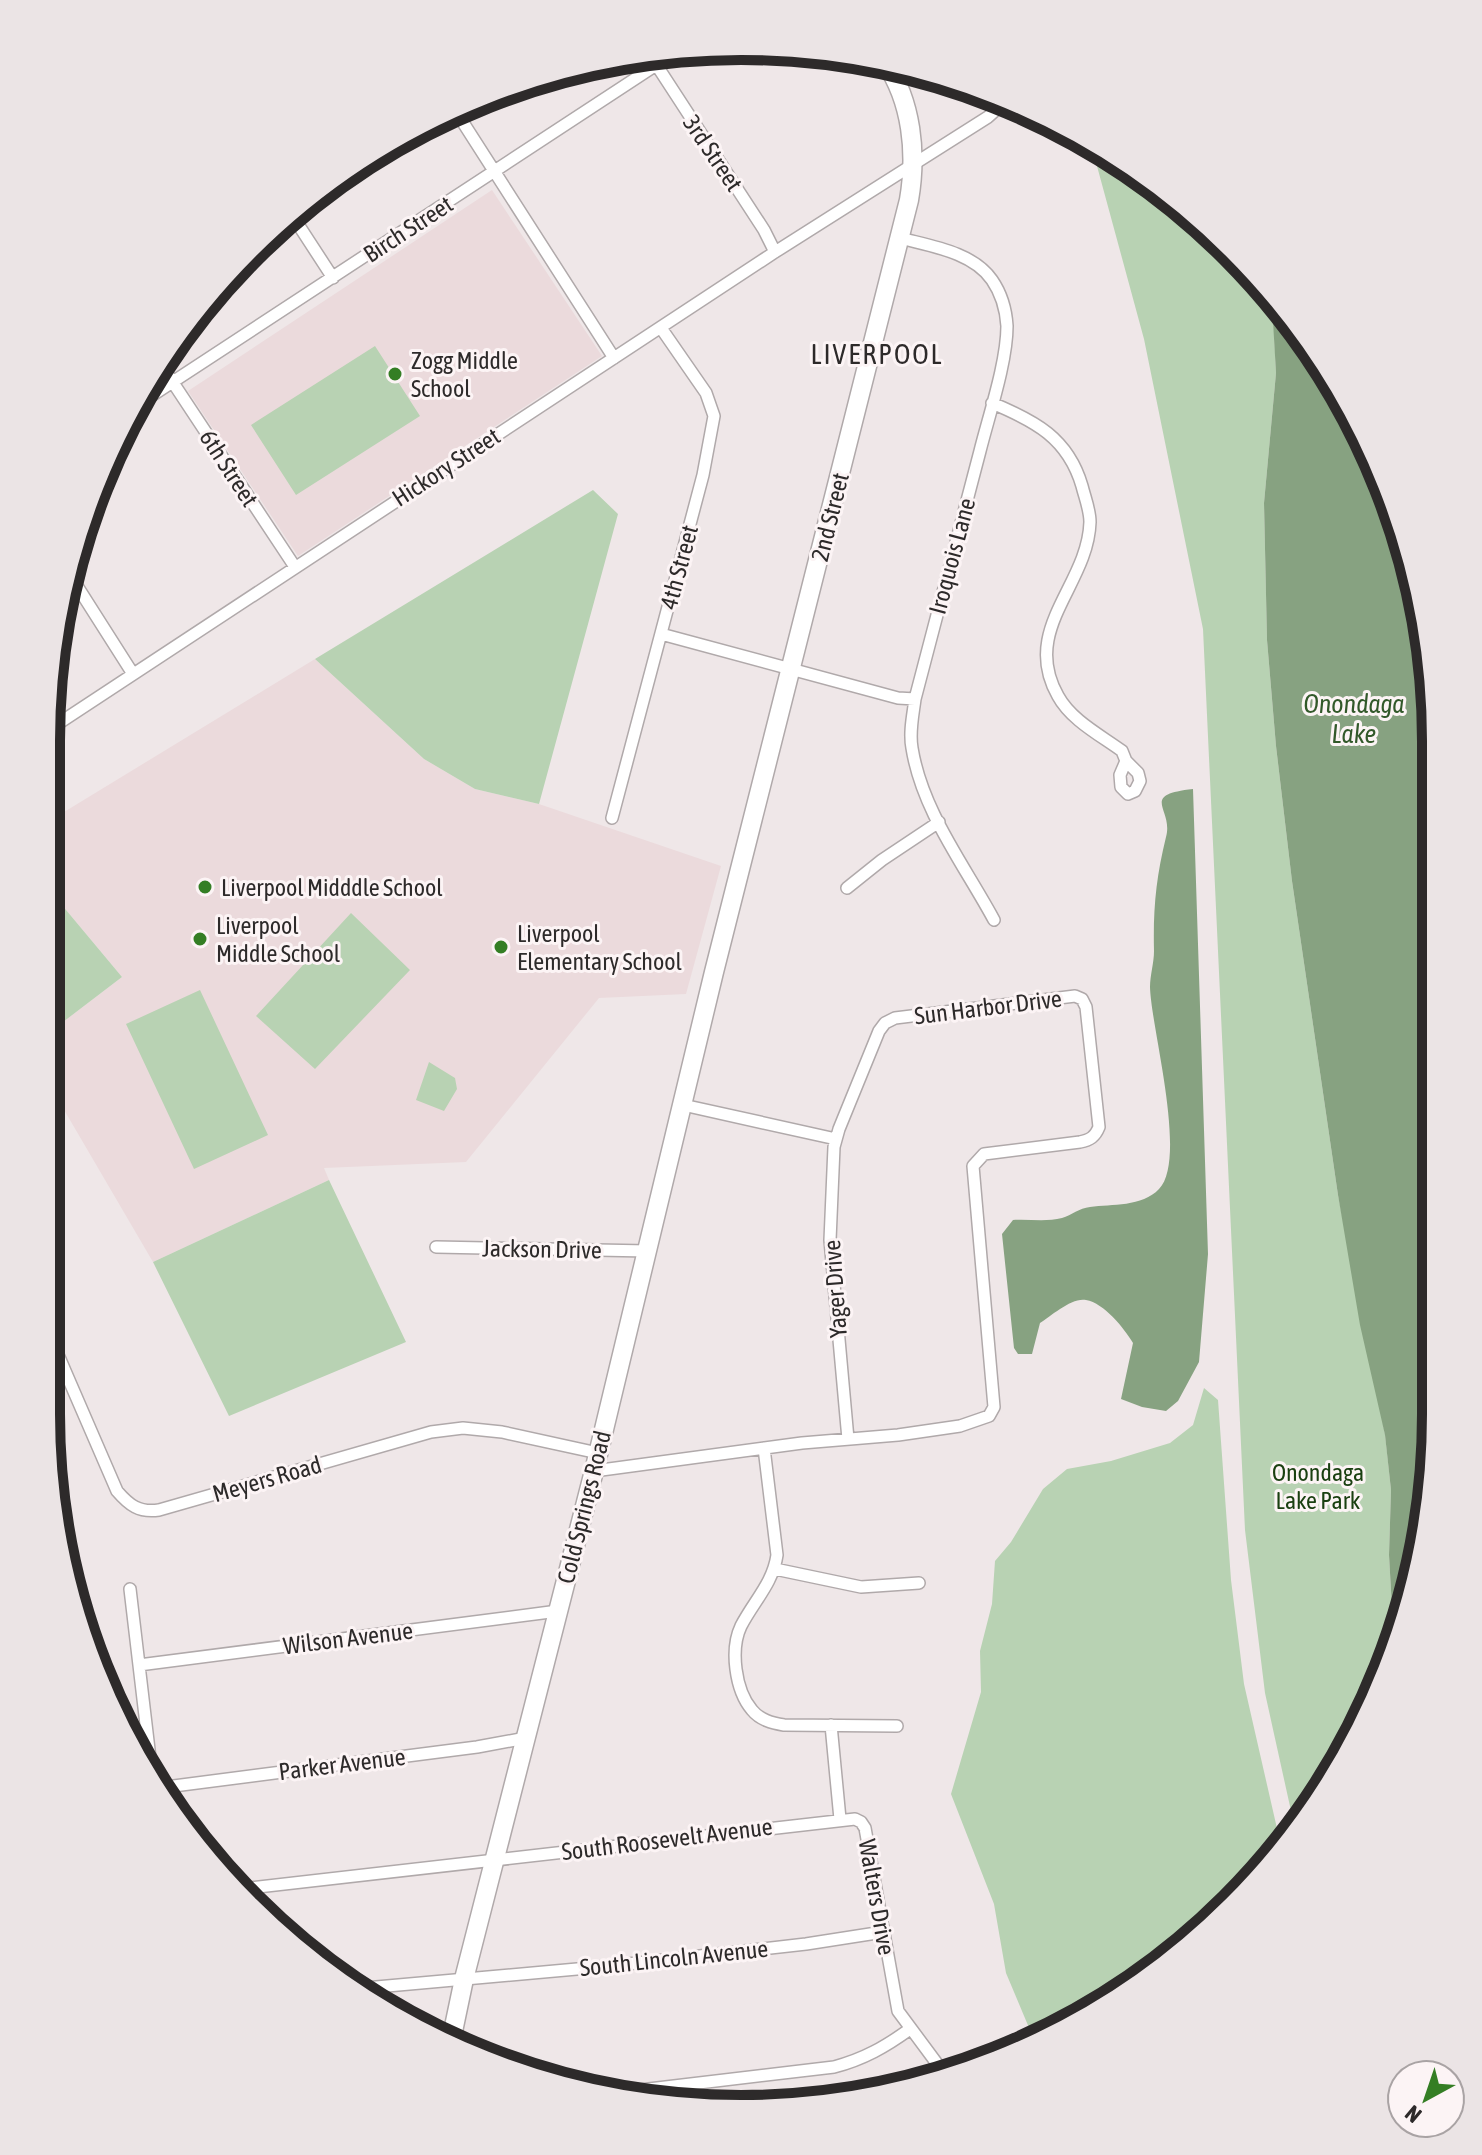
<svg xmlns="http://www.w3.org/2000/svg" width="1482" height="2155" font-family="'Asap Condensed',sans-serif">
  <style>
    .built { fill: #ebdadc }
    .green { fill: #b8d2b3 }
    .water { fill: #87a281 }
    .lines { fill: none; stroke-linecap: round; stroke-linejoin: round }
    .minor-casing { stroke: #b0a9aa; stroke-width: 14 }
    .primary-casing { stroke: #b0a9aa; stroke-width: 21 }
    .minor { stroke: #fff; stroke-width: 11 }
    .primary { stroke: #fff; stroke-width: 18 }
    .poi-dot { fill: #347e24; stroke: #fcf4f5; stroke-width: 3 }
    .labels { text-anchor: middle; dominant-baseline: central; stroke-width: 6; stroke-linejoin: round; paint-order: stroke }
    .street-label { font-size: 24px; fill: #2d2a2a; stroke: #fcf4f5 }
    .poi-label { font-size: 24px; fill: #2d2a2a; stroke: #fcf4f5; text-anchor: start }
    .park-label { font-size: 24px; fill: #1a4011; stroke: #fcf4f5 }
    .water-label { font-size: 26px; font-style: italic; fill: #32592a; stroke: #fcf4f5 }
    .quarter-label { font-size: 28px; letter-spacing: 2px; fill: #2d2a2a; stroke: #fcf4f5 }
    .rim { fill: none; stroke: #2d2a2a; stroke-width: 10 }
  </style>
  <rect width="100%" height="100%" fill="#efe7e8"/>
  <path class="built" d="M492 190 602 356 298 556 188 391Z
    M315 659 424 759 475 789 539 804 721 866 686 994 599 998 466 1162 324 1168 329 1180 153 1262 46 1079V1035L122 977 46 886V823Z"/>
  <path class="green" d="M1091 144 1128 163 1233 250 1272 304 1273 311 1276 373 1264 503 1267 640 1276 746 1292 881 1338 1195 1385 1434 1391 1490 1389 1555 1394 1644 1383 1680 1319 1800 1295 1829 1265 1693 1245 1530 1203 629 1144 339Z
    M375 346 420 416 296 495 251 425Z
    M593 490 618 514 539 804 475 789 424 759 315 659Z
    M46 886 122 977 46 1035Z
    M351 913 410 970 315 1069 256 1016Z
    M200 990 268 1135 194 1169 126 1024Z
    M429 1062 455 1078 457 1089 444 1111 416 1100Z
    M329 1180 406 1342 229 1416 153 1262Z
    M1204 1388 1218 1400 1231 1580 1244 1684 1281 1846 1232 1906 1049 2037 1035 2042 1006 1973 994 1904 951 1794 981 1692 980 1651 992 1604 995 1561 1011 1542 1043 1489 1067 1469 1111 1461 1170 1443 1193 1425Z"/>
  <path class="water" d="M1272 304 1364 433 1423 606 1436 741V1414L1423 1550 1394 1644 1389 1555 1391 1490 1385 1435 1360 1325 1338 1195 1292 881 1276 746 1267 640 1264 503 1276 373Z
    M1193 789 1208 1254 1199 1362 1178 1401 1166 1411 1142 1407 1121 1399 1133 1343C1124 1328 1104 1303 1086 1300 1072 1297 1051 1316 1040 1323L1032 1354H1018L1014 1348 1002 1234 1013 1220C1029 1219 1047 1222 1062 1218 1072 1215 1079 1208 1090 1207 1112 1204 1142 1207 1159 1189 1188 1159 1151 1028 1150 987 1150 975 1154 963 1154 951 1153 909 1156 878 1166 837 1174 809 1138 795 1193 789Z"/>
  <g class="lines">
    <defs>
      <path id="minor" d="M650 55 764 230 775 252
        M455 110 614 358
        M292 215 333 278
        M900 238C930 246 973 252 992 280 1001 293 1006 310 1007 326 1007 362 989 415 980 451 958 533 937 616 915 699 913 715 909 732 912 748 922 811 965 866 994 920
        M164 369 295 567
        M992 403C1035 421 1068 438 1082 486 1085 498 1090 510 1090 522 1088 586 1020 629 1058 696 1071 720 1100 735 1122 751L1126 761
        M139 404 676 52
        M70 575 133 674
        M661 634 898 698 915 699
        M47 731 775 252 988 117 1007 100
        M1126 761 1138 773 1140 781 1135 791 1128 794 1121 787 1120 775Z
        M612 818 703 475 714 416 706 393 661 328
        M847 888 882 860 939 822
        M683 1105 836 1139
        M436 1247 648 1251
        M46 1327 117 1491C129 1505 139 1513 159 1510L431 1432 463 1428 502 1432 598 1453
        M764 1448 777 1555C773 1583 754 1601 741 1626 730 1649 735 1690 752 1710 760 1720 772 1723 784 1725L897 1726
        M594 1471 802 1443 898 1435 960 1426 989 1416 994 1407 973 1166 984 1154 1080 1142C1090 1140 1095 1137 1099 1127L1086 1007 1082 999 1075 996 895 1018 885 1023 879 1031 839 1129 834 1147 830 1240 848 1439
        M775 1569 861 1587 919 1583
        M130 1589 152 1775
        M139 1665 558 1611
        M831 1725 840 1819
        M158 1788 477 1747 526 1738
        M241 1889 855 1819 861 1822 865 1828 898 2011 944 2073
        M365 1988 610 1966 806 1944 883 1932
        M615 2093 834 2067C864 2059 885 2047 910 2029"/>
      <path id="primary" d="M451 2041 464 1979 594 1471 714 972 909 200C917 153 912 102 885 62"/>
    </defs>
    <use href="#minor" class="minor-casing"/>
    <use href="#primary" class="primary-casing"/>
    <use href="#minor" class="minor"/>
    <use href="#primary" class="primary"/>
  </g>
  <g class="poi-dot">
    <circle cx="395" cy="374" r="8"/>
    <circle cx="205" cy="887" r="8"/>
    <circle cx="200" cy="939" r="8"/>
    <circle cx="501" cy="947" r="8"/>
  </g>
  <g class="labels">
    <g class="street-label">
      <text transform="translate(713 153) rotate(56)">3rd Street</text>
      <text transform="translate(408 229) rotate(-33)">Birch Street</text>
      <text transform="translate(446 467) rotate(-33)">Hickory Street</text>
      <text transform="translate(229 468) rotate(57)">6th Street</text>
      <text transform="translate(830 517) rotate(-76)">2nd Street</text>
      <text transform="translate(952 556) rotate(-75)">Iroquois Lane</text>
      <text transform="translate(679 567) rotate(-75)">4th Street</text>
      <text transform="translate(988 1007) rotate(-7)">Sun Harbor Drive</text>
      <text transform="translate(542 1249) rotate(1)">Jackson Drive</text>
      <text transform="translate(835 1289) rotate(-94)">Yager Drive</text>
      <text transform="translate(267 1479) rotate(-16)">Meyers Road</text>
      <text transform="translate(584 1507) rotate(-76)">Cold Springs Road</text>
      <text transform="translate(348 1638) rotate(-7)">Wilson Avenue</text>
      <text transform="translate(342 1764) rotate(-7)">Parker Avenue</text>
      <text transform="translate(667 1839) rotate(-7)">South Roosevelt Avenue</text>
      <text transform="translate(877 1897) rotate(80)">Walters Drive</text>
      <text transform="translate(674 1958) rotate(-6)">South Lincoln Avenue</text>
    </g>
    <g class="poi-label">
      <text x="411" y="360">Zogg Middle<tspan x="411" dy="28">School</tspan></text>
      <text x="221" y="887">Liverpool Midddle School</text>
      <text x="216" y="925">Liverpool<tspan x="216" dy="28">Middle School</tspan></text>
      <text x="517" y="933">Liverpool<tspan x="517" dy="28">Elementary School</tspan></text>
    </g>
    <g class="park-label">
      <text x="1318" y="1472">Onondaga<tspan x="1318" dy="28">Lake Park</tspan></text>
    </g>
    <g class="water-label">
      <text x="1354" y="704">Onondaga<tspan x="1354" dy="30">Lake</tspan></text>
    </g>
    <g class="quarter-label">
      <text x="877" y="354">LIVERPOOL</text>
    </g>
  </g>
  <path d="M0 0H1482V2155H0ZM741 60H741A681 681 0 0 1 1422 741V1414A681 681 0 0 1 741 2095H741A681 681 0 0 1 60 1414V741A681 681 0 0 1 741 60Z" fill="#ebe4e5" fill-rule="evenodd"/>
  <path class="rim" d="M741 60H741A681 681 0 0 1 1422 741V1414A681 681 0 0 1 741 2095H741A681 681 0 0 1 60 1414V741A681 681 0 0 1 741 60Z"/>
  <g transform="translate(1426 2099) rotate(220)"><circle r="38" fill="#fcf4f5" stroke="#a9a3a4" stroke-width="2"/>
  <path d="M0-6L14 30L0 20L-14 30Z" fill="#347e24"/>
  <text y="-12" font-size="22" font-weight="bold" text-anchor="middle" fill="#2d2a2a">N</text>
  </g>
</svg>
